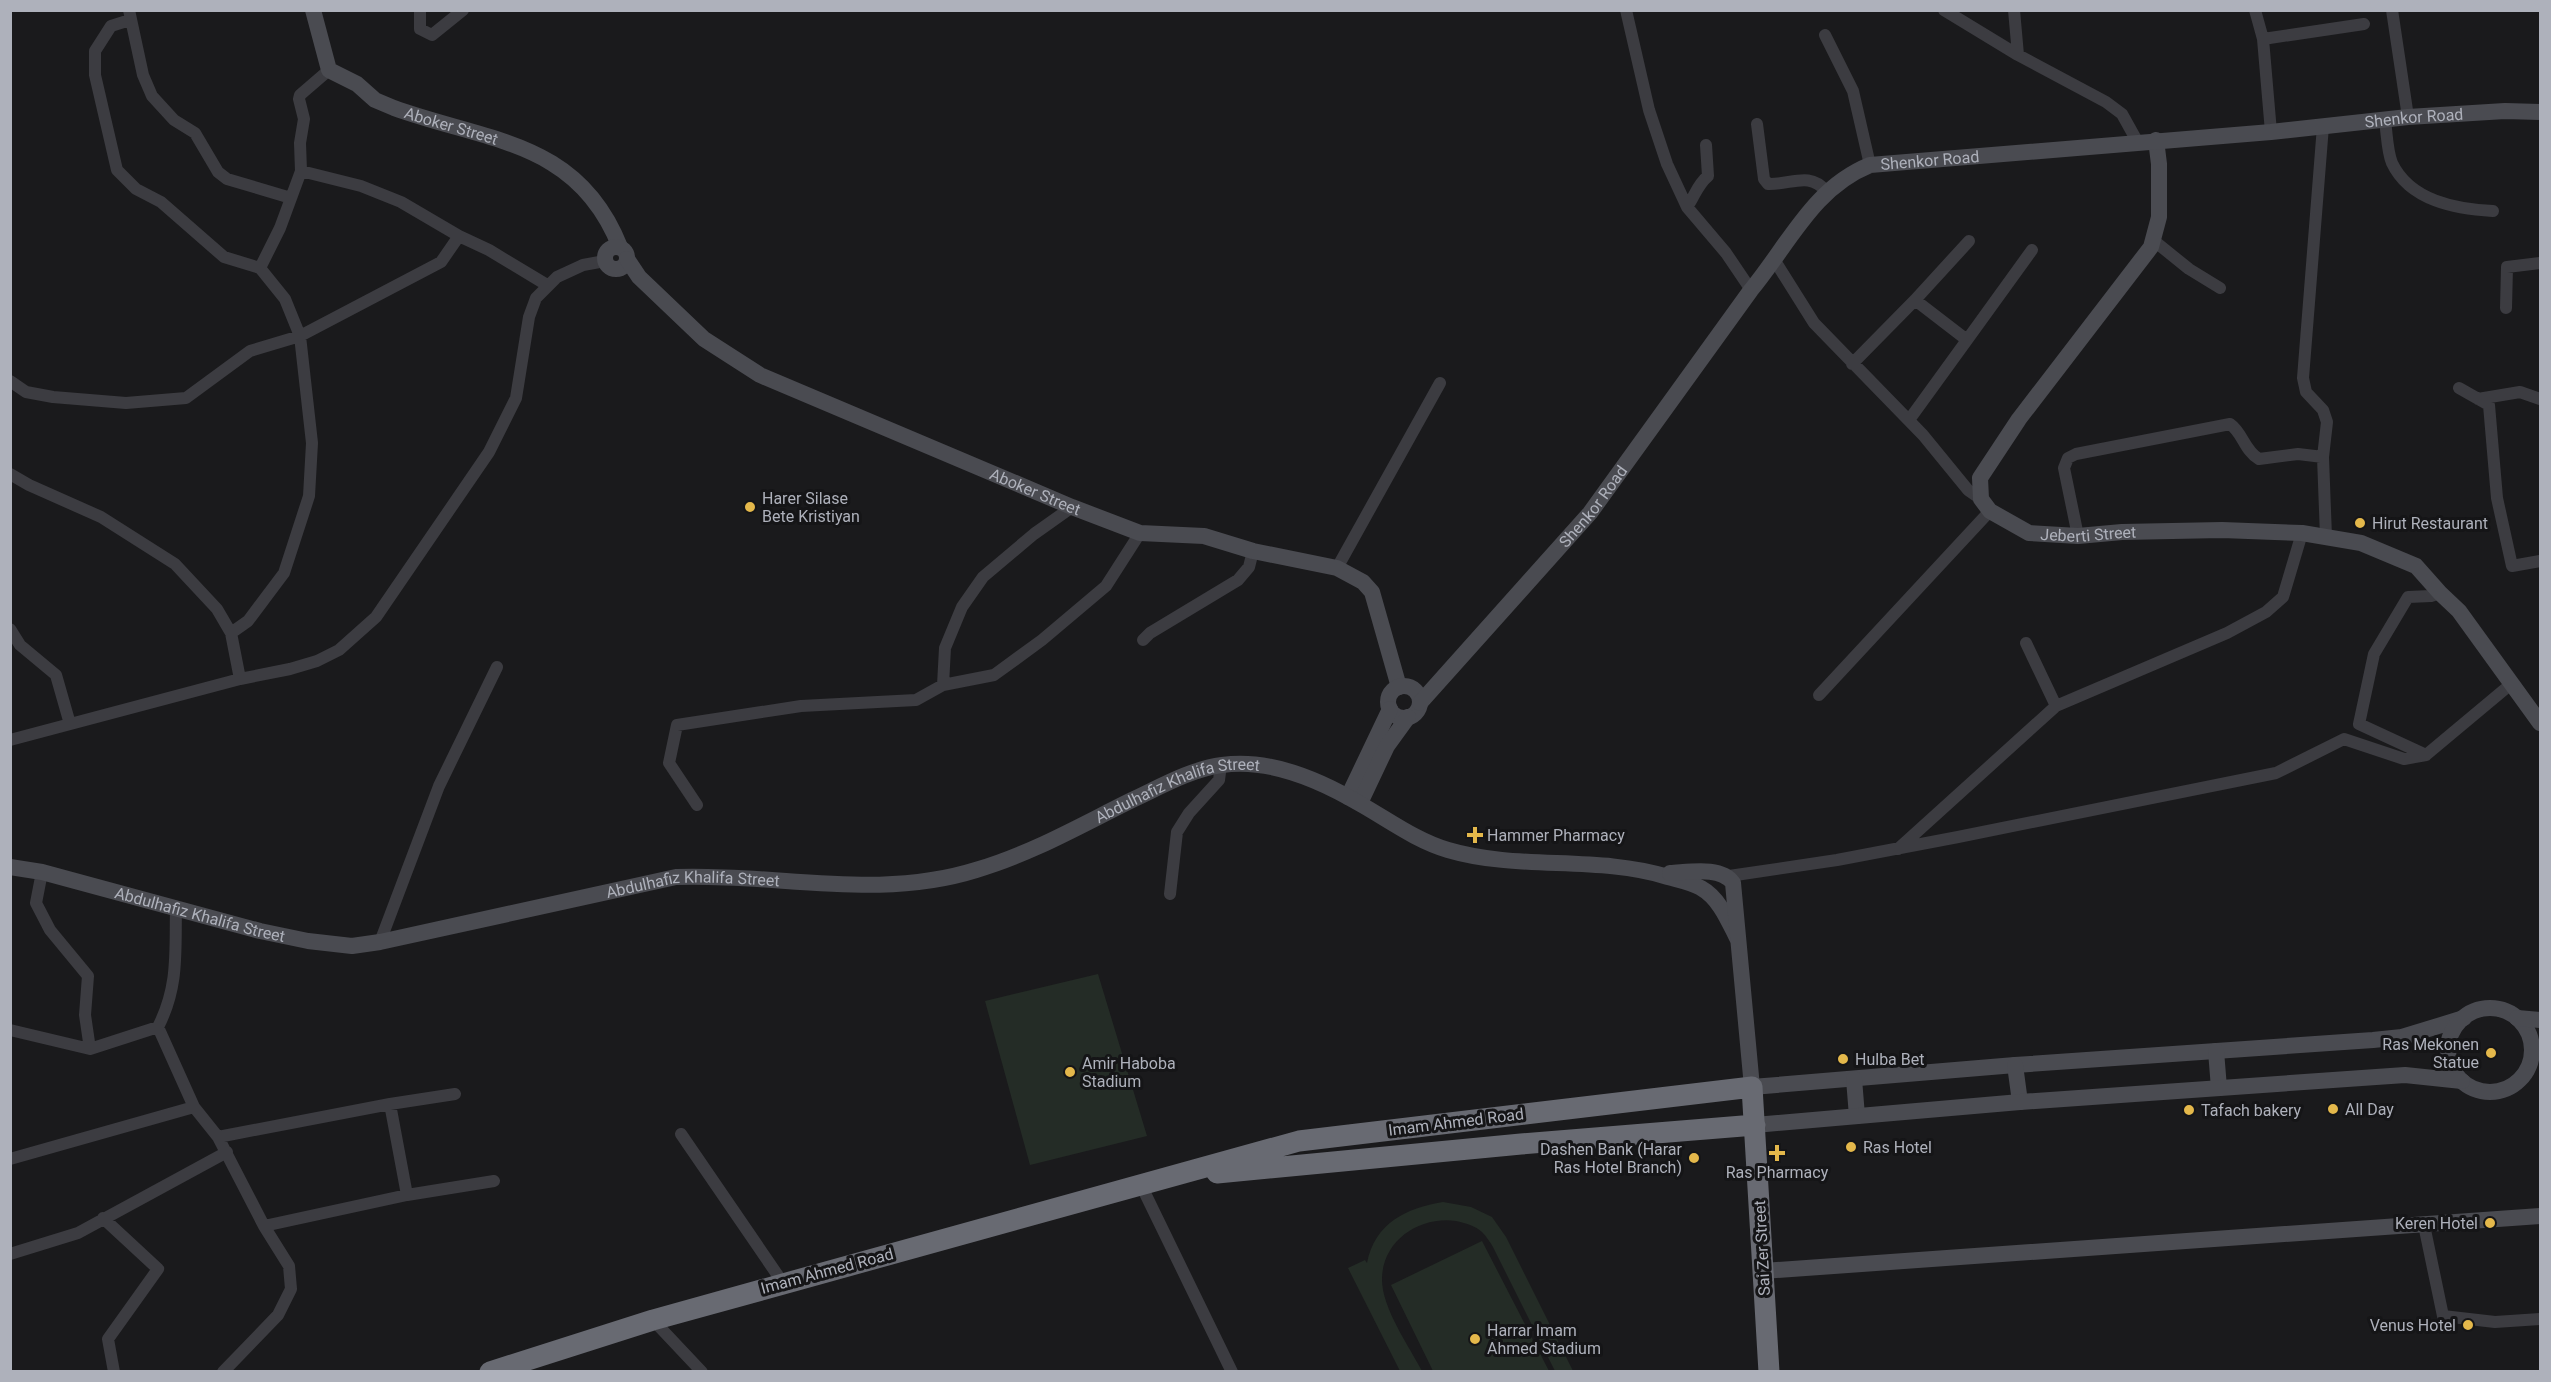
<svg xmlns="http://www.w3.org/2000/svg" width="2551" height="1382" font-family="Roboto,sans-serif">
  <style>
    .green { fill: #242c26 }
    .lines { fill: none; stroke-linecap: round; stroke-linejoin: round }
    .street { stroke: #3c3c41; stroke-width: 12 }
    .secondary { stroke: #4a4b51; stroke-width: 16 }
    .highway { stroke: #686a72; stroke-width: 21 }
    .poi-dot { fill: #e4b84b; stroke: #151517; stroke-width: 2 }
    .labels { text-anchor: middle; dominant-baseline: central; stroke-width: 6; stroke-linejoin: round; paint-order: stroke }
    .street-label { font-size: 16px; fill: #aeb1bb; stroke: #151517 }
    .poi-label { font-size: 16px; fill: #aeb1bb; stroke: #151517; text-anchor: start }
  </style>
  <rect width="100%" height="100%" fill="#1a1a1c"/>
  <path class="green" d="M1098 974 1147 1136 1030 1165 985 1001Z
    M1443 1202 1471 1207 1492 1217 1506 1237 1573 1371H1555L1493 1247C1490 1242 1486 1236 1482 1232 1476 1226 1465 1223 1456 1221 1420 1216 1383 1240 1382 1278 1381 1307 1409 1346 1422 1371H1400L1348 1268 1365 1260 1367 1263C1375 1223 1406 1208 1443 1202Z
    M1482 1241 1549 1371H1433L1391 1285Z"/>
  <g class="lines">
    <path class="street" d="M129 10 143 75 152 96 174 120 195 133 218 172 227 179 291 198
      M420 10V29L432 35 463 10
      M1626 10 1649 110 1667 164 1687 207 1726 253 1751 290
      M1944 10 2018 55 2106 102 2122 114 2137 141
      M2014 10 2018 55
      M2255 10 2263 39 2271 132
      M2392 10 2408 117
      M130 20 111 26 95 51V75L117 170 136 189 161 202 224 257 260 268
      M1825 35 1853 91 1870 165
      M2263 39 2364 24
      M2385 121C2387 133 2387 151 2392 163 2410 201 2456 209 2493 211
      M1757 124 1764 179 1768 184C1791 185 1809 171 1826 191
      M2323 126 2303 378 2306 392 2323 410 2327 422 2323 457 2326 537
      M301 171 361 186 401 202 459 236
      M1687 207C1695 196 1697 185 1708 176L1706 145
      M2153 240 2189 269 2220 288
      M1775 261 1814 323 1923 435 1968 490 1981 499
      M1915 300 1967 340 2032 250
      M2506 308 2507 267 2540 263
      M1852 364 1915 300 1969 241
      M10 381 26 392 53 397 126 403 186 398 250 351 300 336 441 262 459 236 489 250 547 285
      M2459 388 2489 405 2497 498 2512 566 2540 561
      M2478 399 2520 392 2540 399
      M1909 420 1967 340
      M10 474 29 485 101 517 175 564 217 609 231 633 240 679
      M1072 507 1034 534 983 577 962 607 945 648 943 685 994 675 1042 640 1106 586 1140 533
      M2078 536 2064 468 2068 458 2076 454 2230 424C2243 433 2244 450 2259 459L2298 454 2323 457
      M1337 568 1440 383
      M2440 593 2431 596 2408 597 2374 654 2359 724 2426 755 2511 684
      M10 629 20 645 56 675 70 724
      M231 633 248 621 284 573 309 496 312 443 300 336 285 299 260 268 280 228 301 171 300 143 304 119 299 99 300 95 329 70
      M1143 640 1150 633 1238 580 1249 567 1253 551
      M2026 643 2056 706
      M1819 695 1990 511
      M10 740 240 679 290 669 317 661 339 650 376 617 489 452 516 398 529 317 536 298 557 277 583 265 605 261
      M697 805 669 763 677 725 801 706 916 700 943 685
      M1898 849 2056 706 2227 633 2266 612 2283 597 2302 533
      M42 872 36 903 50 930 88 976 85 1015 90 1049
      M1729 876 1837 860 1958 837 2276 773 2344 739 2404 759 2426 755
      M1170 894 1177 832 1189 813 1219 780 1221 765
      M176 908C175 952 179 986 158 1027L194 1107 218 1137 264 1226 289 1266 291 1289 278 1315 223 1372
      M380 942 439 786 497 667
      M10 1030 90 1049 158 1027
      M390 1104 407 1195
      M681 1134 783 1283
      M218 1137 390 1104 455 1094
      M10 1159 194 1107
      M1141 1185 1232 1372
      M103 1218 158 1269 108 1339 114 1372
      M2424 1225 2443 1316 2495 1322 2540 1319
      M264 1226 407 1195 494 1181
      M10 1254 78 1233 227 1152
      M653 1320 702 1372"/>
    <g class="secondary">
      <path id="s1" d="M313 10 329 70 357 84 375 100 394 108C488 142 578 140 620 247"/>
      <path id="s2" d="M2156 140 2159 164V217L2151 247 2019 419 1980 478 1981 499 1990 511 2029 533 2078 536 2122 532 2222 530 2302 533 2361 543 2416 566 2440 593 2459 611 2540 723"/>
      <circle cx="616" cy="258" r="11"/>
      <path id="s3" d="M627 259 639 277 704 339 760 375 1072 507 1140 533 1204 536 1253 551 1337 568 1363 582 1372 592 1399 687"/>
      <circle cx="1404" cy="702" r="16"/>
      <path id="s4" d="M1420 703 1590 513 1751 290C1789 244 1813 188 1870 165L2271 132 2408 117 2505 111 2540 112"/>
      <path d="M1348 797 1390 709"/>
      <path d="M1360 803 1387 746 1408 717"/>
      <path id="s5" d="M10 867 42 872 260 931 308 941 352 946 380 942 676 877C777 873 877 901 976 870 1031 854 1081 825 1132 800 1160 787 1191 769 1222 765 1270 758 1322 781 1362 805 1390 821 1417 841 1448 850 1519 871 1597 855 1668 877 1679 880 1691 882 1701 888 1719 898 1728 920 1737 938"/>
      <path d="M1670 873C1690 872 1721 866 1733 883L1752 1087 2015 1065 2373 1040 2402 1037 2464 1018"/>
      <circle cx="2490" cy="1050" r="42"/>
      <path d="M2517 1018 2540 1020"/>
      <path d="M2216 1051 2219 1088"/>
      <path d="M2015 1065 2020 1102"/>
      <path d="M1854 1079 1857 1116"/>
      <path d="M1755 1125 2020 1102 2405 1075 2462 1081"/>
      <path d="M1763 1271 2540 1216"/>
    </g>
    <path class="highway" d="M1217 1173 1521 1144 1755 1125
      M490 1372 653 1320 1299 1141 1752 1087 1769 1372"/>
  </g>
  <g class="poi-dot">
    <circle cx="750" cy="507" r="6"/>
    <circle cx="2360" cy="523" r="6"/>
    <path d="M1472 826h6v6h6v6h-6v6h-6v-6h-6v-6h6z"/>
    <circle cx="2491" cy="1053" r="6"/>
    <circle cx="1843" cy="1059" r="6"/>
    <circle cx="1070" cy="1072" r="6"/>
    <circle cx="2333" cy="1109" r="6"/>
    <circle cx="2189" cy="1110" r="6"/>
    <circle cx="1851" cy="1147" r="6"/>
    <path d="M1774 1144h6v6h6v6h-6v6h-6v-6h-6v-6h6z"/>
    <circle cx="1694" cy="1158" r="6"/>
    <circle cx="2490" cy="1223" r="6"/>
    <circle cx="2468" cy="1325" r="6"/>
    <circle cx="1475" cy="1339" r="6"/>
  </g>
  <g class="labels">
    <g class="street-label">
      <text stroke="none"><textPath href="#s4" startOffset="1251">Shenkor Road</textPath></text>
      <text stroke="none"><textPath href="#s1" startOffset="198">Aboker Street</textPath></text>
      <text stroke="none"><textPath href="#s4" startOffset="765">Shenkor Road</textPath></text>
      <text stroke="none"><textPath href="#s3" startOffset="477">Aboker Street</textPath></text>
      <text stroke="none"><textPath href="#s4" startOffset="262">Shenkor Road</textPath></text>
      <text stroke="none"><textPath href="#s2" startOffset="536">Jeberti Street</textPath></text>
      <text stroke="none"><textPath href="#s5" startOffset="1203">Abdulhafiz Khalifa Street</textPath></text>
      <text stroke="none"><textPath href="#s5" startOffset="699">Abdulhafiz Khalifa Street</textPath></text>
      <text stroke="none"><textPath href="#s5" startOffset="196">Abdulhafiz Khalifa Street</textPath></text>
      <text transform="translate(1456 1122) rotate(-7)">Imam Ahmed Road</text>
      <text transform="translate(1762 1248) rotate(-93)">Sai Zer Street</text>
      <text transform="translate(827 1271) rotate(-15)">Imam Ahmed Road</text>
    </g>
    <g class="poi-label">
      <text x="762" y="498">Harer Silase<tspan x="762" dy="18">Bete Kristiyan</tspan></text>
      <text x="2372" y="523">Hirut Restaurant</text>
      <text x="1487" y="835">Hammer Pharmacy</text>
      <text x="2479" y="1044" text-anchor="end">Ras Mekonen<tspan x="2479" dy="18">Statue</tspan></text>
      <text x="1855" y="1059">Hulba Bet</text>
      <text x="1082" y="1063">Amir Haboba<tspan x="1082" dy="18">Stadium</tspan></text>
      <text x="2345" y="1109">All Day</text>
      <text x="2201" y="1110">Tafach bakery</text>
      <text x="1863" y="1147">Ras Hotel</text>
      <text x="1682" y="1149" text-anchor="end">Dashen Bank (Harar<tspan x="1682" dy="18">Ras Hotel Branch)</tspan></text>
      <text x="1777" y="1172" text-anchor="middle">Ras Pharmacy</text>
      <text x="2478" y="1223" text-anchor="end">Keren Hotel</text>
      <text x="2456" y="1325" text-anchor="end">Venus Hotel</text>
      <text x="1487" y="1330">Harrar Imam<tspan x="1487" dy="18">Ahmed Stadium</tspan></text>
    </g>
  </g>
  <rect width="2551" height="1382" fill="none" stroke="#aeb1bb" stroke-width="24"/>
</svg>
